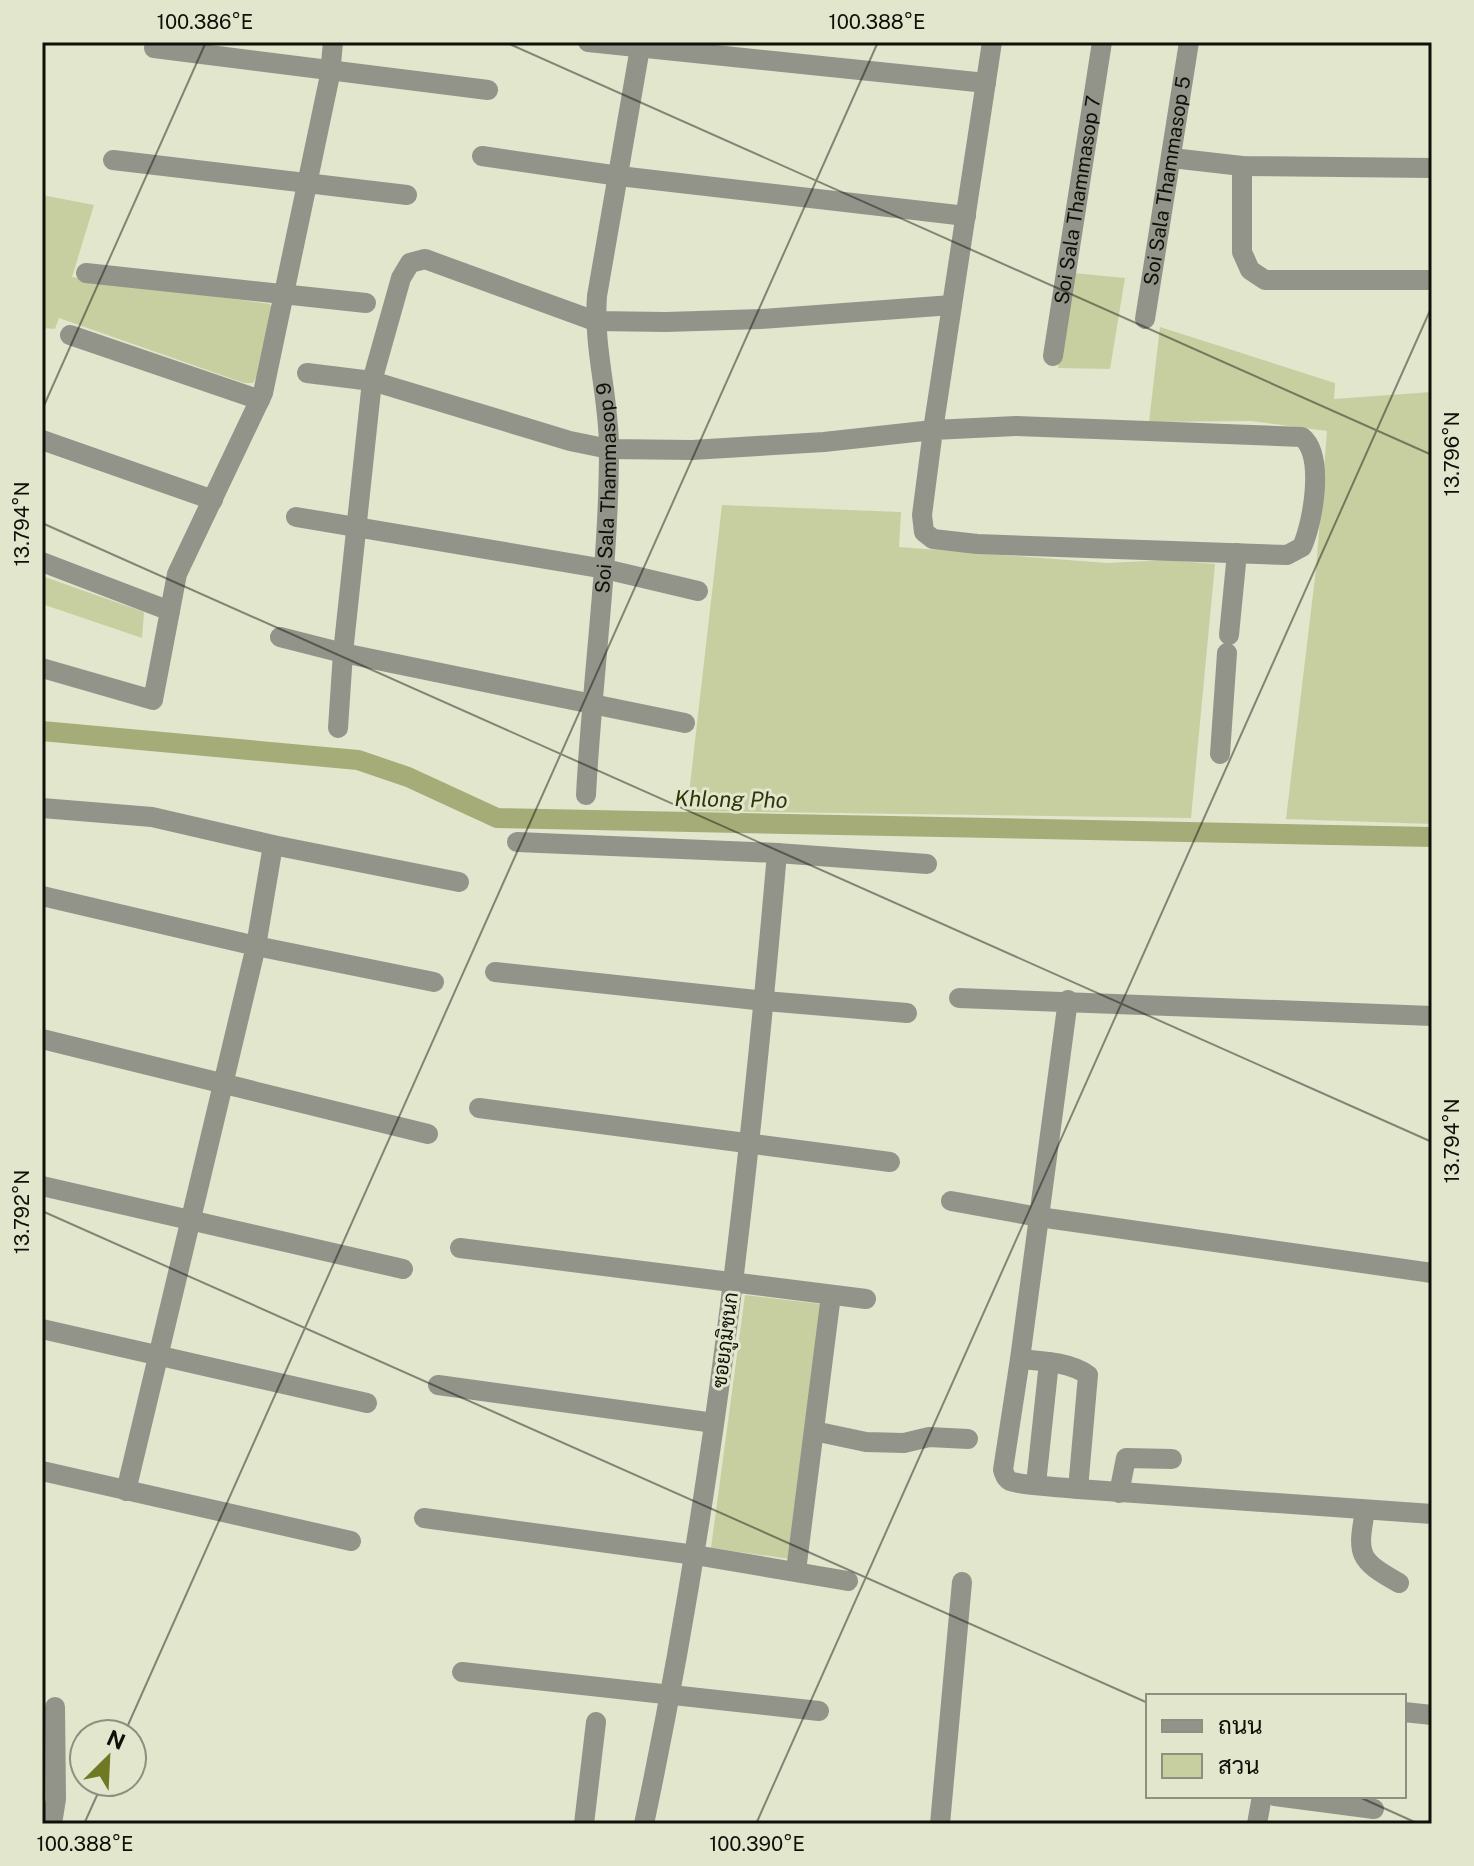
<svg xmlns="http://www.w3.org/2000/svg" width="1474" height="1866" font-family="'Public Sans',Sarabun,sans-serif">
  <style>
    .green { fill: #c7cfa1 }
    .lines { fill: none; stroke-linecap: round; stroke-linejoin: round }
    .canal { stroke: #a5ac78; stroke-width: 20 }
    .minor { stroke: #92948a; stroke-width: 20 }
    .ticks { fill: none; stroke: #0f1008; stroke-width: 2; stroke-opacity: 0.45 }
    .labels { text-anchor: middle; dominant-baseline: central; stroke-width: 6; stroke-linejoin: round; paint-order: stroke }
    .street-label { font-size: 20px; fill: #0f1008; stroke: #e1e6cd }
    .water-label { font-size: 22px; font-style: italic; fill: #2f3409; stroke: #e1e6cd }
    .neatline { fill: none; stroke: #0f1008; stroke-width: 3 }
    .ticks-label { font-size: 20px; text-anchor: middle; fill: #0f1008 }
  </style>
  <rect width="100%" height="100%" fill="#e1e6cd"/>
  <path class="green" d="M42 195 94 205 72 277 270 304 274 315 258 375 253 383H244L59 318 55 329 42 328Z
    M1074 273 1125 278 1110 369 1058 368Z
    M1160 327 1335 383 1334 399 1432 392V824L1286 819 1316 569 1327 431 1251 421 1149 422Z
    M722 505 901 512 899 547 1107 563 1168 560 1215 564 1191 818 687 811Z
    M42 576 144 612 142 638 42 604Z
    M745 1295 821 1304 790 1559 711 1548Z"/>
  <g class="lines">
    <path class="canal" d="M42 731 358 760 408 777 497 818 1432 837"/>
    <g class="minor">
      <path d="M588 42 986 83"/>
      <path d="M154 48 488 90"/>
      <path d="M482 156 619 176 966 216"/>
      <path d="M1172 158 1242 166 1432 168"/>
      <path d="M113 160 407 195"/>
      <path d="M1242 166V252L1250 270 1265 280H1432"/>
      <path d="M86 273 366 303"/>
      <path id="s1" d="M1145 319 1189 42"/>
      <path d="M70 335 260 400"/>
      <path id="s2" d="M1053 356 1102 42"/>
      <path d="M307 373 372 381 570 441 609 449 692 450 824 442 933 430 1016 426 1302 437C1325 456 1313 522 1302 547L1287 555 977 544 933 539 924 532 922 515 933 430 992 42"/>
      <path d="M42 440 213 500"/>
      <path d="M296 517 605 569 698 591"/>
      <path d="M42 562 170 611"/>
      <path d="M1229 635 1237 553"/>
      <path d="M280 637 343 653 685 723"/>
      <path d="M42 668 153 700 177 574 263 393 330 75 333 42"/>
      <path d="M338 728 343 653 372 381 401 278 410 263 425 259 595 321 666 322 761 319 952 305"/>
      <path d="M1220 754 1227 653"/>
      <path id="s3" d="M586 795C592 679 609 564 609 448 609 397 593 348 597 296L641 42"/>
      <path d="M42 808 152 817 273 845 459 882"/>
      <path d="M517 842 777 853 927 864"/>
      <path d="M42 896 256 946 434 982"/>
      <path d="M495 972 765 1001 907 1013"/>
      <path d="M959 998 1432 1016"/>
      <path d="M1068 1000 1020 1359 1003 1470C1005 1475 1005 1478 1010 1481 1021 1486 1064 1487 1078 1489L1432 1514"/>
      <path d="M42 1039 428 1134"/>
      <path d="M479 1108 890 1162"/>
      <path d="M42 1186 403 1269"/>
      <path d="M951 1201 1039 1217 1432 1273"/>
      <path d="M460 1248 866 1299"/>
      <path d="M42 1329 367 1403"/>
      <path d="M1020 1359C1042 1361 1070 1362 1088 1375L1078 1489"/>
      <path d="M438 1385 714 1423"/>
      <path d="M814 1431 866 1442 904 1443 929 1437 968 1439"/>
      <path d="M42 1471 351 1541"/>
      <path d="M1036 1484 1049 1362"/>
      <path d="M126 1491 256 946 273 845"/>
      <path d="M1119 1493 1126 1458 1172 1459"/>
      <path d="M1365 1511C1357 1555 1358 1560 1399 1583"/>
      <path d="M424 1518 695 1555 848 1581"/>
      <path d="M796 1571 831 1295"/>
      <path d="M462 1672 819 1711"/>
      <path d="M1404 1712 1432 1715"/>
      <path d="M1275 1796 1374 1809"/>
      <path d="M52 1824 56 1799 55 1707"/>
      <path d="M584 1824 596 1722"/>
      <path d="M644 1824C712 1504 749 1179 777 853"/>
      <path d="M940 1824 962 1582"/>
      <path d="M1257 1824 1262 1796"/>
    </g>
  </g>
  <path class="ticks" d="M505 42 1432 455M42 410 206 42M42 523 1432 1142M42 1211 1148 1703M124 1734 878 42M1357 1796 1419 1824M84 1824 103 1782M756 1824 1432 306M1428 1824 1432 1815"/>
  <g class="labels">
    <g class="street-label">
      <text stroke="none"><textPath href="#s1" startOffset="140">Soi Sala Thammasop 5</textPath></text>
      <text stroke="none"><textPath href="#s2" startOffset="158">Soi Sala Thammasop 7</textPath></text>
      <text stroke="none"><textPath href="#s3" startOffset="308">Soi Sala Thammasop 9</textPath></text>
      <text transform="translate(725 1340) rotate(-83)">ซอยภูมิชนก</text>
    </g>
    <g class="water-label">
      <text transform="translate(731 799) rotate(1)">Khlong Pho</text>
    </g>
  </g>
  <rect width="1474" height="1866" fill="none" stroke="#e1e6cd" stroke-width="88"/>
  <rect x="1146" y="1694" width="260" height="104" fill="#e1e6cd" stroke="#8d907e" stroke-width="2"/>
  <rect x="1162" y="1720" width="40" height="12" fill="#92948a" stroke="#8d907e" stroke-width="2"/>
  <text x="1218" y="1734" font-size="24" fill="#0f1008">ถนน</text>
  <rect x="1162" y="1754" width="40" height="24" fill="#c7cfa1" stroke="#8d907e" stroke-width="2"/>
  <text x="1218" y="1774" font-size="24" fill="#0f1008">สวน</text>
  <g transform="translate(108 1758) rotate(24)"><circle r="38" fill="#e1e6cd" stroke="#8d907e" stroke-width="2"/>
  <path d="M0-6L14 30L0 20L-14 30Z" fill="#6f7822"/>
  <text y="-12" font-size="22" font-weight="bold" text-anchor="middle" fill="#0f1008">N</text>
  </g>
  <rect x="44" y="44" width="1386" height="1778" class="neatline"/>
  <g class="ticks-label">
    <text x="205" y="29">100.386°E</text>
    <text x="877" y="29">100.388°E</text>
    <text transform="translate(1452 454) rotate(-90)" y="7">13.796°N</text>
    <text transform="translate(22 524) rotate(-90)" y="7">13.794°N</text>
    <text transform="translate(1452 1141) rotate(-90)" y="7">13.794°N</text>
    <text transform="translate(22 1212) rotate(-90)" y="7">13.792°N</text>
    <text x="85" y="1851">100.388°E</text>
    <text x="757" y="1851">100.390°E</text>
  </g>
</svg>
